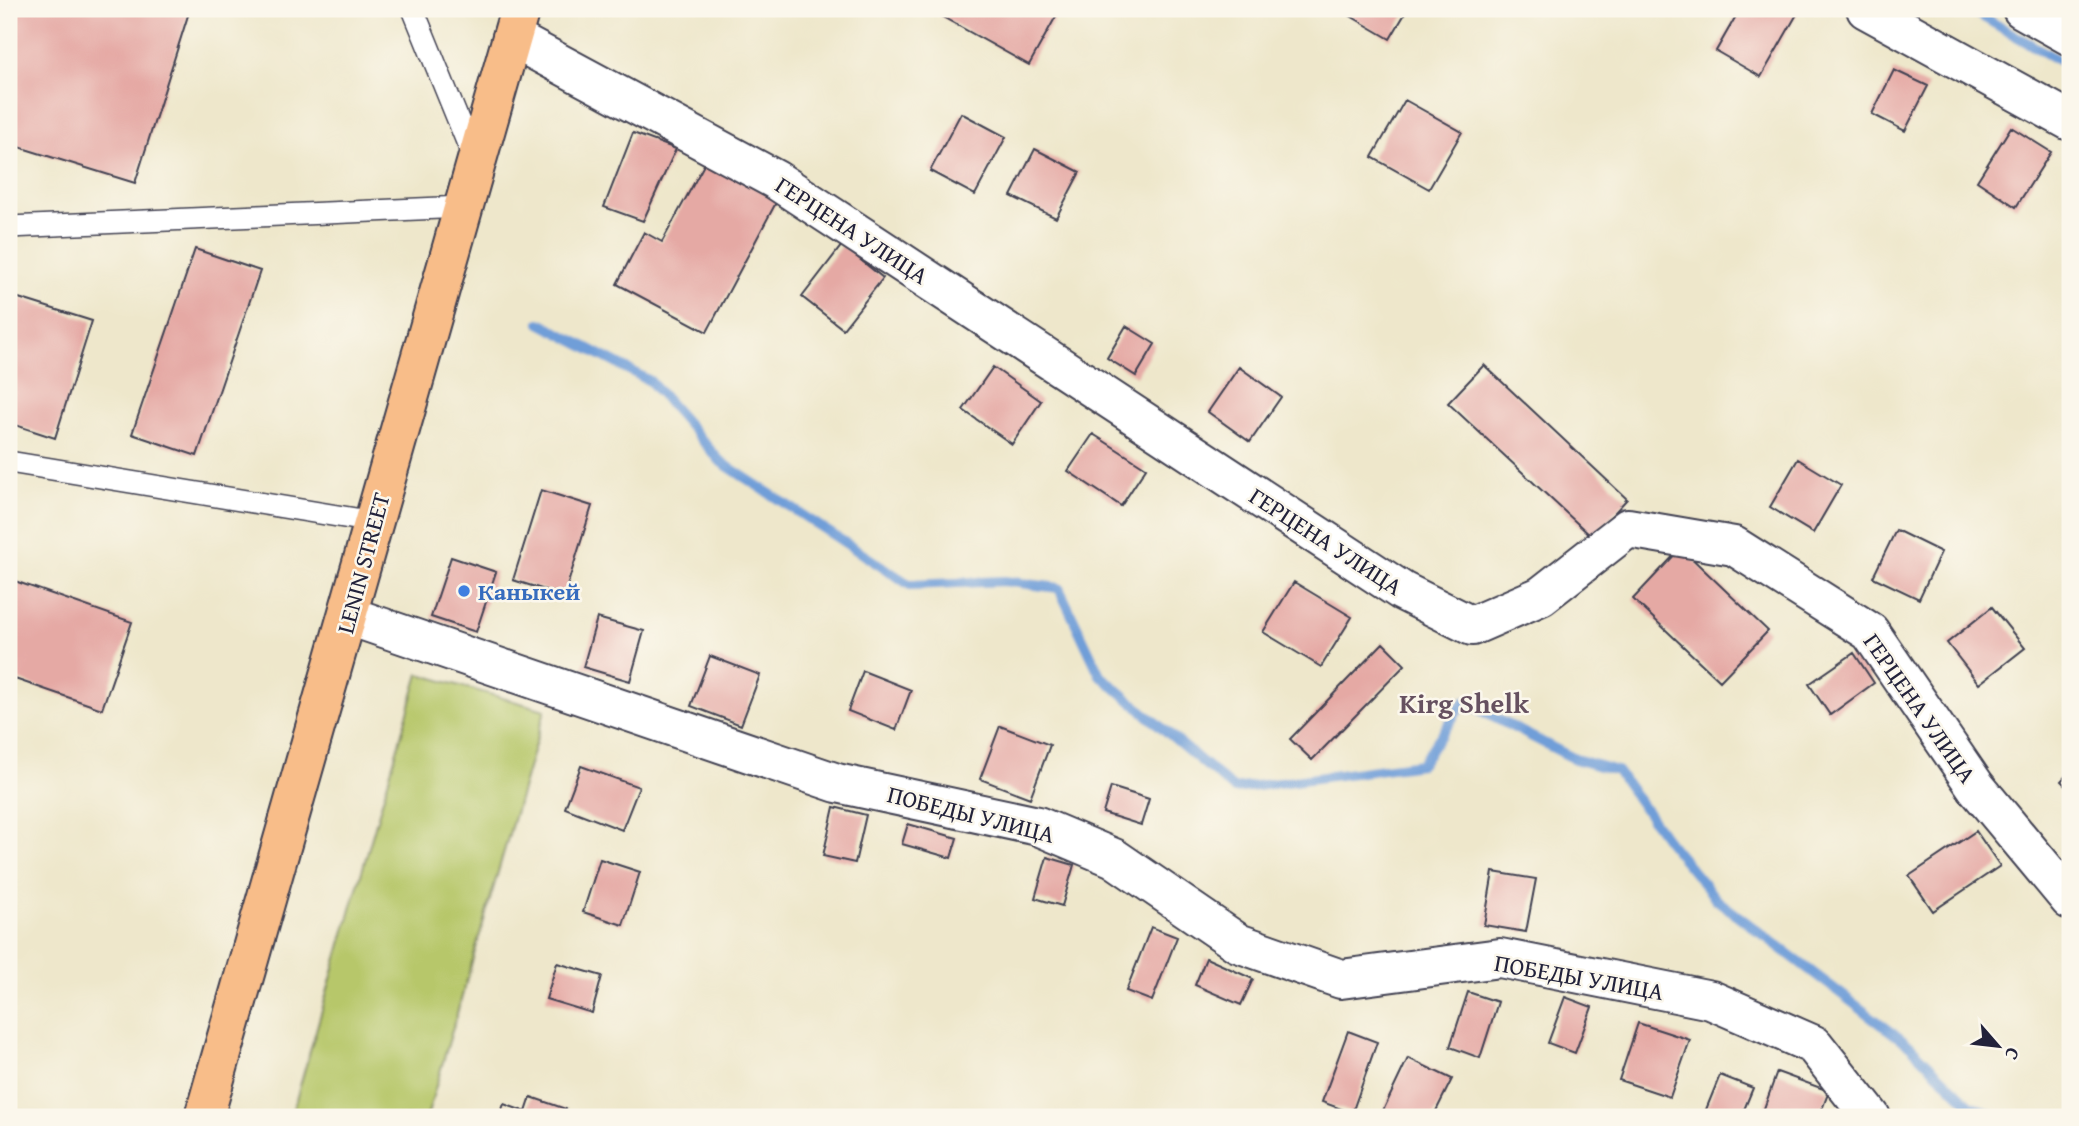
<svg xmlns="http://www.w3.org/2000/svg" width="2079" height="1126" font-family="'Gentium Book Plus',serif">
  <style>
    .green { fill: #b7c76a; stroke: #6c7452; stroke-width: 2 }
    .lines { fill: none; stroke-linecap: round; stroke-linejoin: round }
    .stream { stroke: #709ed8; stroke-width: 10 }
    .building { fill: #e5a9a4 }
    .service-casing { stroke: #414051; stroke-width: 24 }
    .minor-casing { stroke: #414051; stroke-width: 42 }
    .primary-casing { stroke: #414051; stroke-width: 42 }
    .service { stroke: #fff; stroke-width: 21 }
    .minor { stroke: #fff; stroke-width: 38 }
    .primary { stroke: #f8bd89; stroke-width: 38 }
    .shop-dot { fill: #3f7fe0; stroke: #fbf7ec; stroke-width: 2.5 }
    .labels { text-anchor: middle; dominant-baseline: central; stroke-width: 5; stroke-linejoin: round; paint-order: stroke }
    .street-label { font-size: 24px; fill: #22223b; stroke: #fbf7ec }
    .shop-label { font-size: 24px; font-weight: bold; fill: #366cbe; stroke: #fbf7ec; text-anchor: start }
    .quarter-label { font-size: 28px; font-weight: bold; fill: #665160; stroke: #fbf7ec }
  </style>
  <rect width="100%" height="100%" fill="#fbf7ec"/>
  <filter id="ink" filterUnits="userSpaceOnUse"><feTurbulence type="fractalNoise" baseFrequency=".0143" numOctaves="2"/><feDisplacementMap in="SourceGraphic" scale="14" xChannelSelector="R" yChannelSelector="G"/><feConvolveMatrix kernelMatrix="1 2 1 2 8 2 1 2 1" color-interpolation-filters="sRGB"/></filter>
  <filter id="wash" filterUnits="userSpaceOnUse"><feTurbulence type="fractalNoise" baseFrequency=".00686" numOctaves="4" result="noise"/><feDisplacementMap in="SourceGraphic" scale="28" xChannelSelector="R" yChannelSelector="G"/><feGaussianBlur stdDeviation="1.57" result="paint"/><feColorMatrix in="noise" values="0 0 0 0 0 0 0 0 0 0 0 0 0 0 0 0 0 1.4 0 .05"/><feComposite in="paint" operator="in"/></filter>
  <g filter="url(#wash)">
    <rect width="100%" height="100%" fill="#eee7cb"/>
    <path class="green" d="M419 674 545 710 427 1117H291Z"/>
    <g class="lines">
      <path class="stream" d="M1969 9 2070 67
        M540 323 650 381 721 462 910 585 1004 581 1059 588 1100 675 1234 789 1421 764 1464 702 1575 759 1617 771 1667 840 1717 900 1910 1046 1970 1105 1997 1117"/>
    </g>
    <g id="blocks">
      <path class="building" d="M9 9H190L135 183 9 144Z
        M943 9H1060L1029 65 939 15Z
        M1350 9H1401L1406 12 1390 39 1347 14Z
        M1740 9H1800L1761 77 1716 51Z
        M1894 70 1928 86 1905 131 1872 114Z
        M1405 100 1462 132 1429 189 1372 157Z
        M961 113 1006 137 975 195 930 171Z
        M2011 127 2051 152 2016 207 1977 181Z
        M633 133 676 149 643 221 604 207Z
        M1035 149 1080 172 1056 218 1011 196Z
        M706 161 778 199 707 332 617 284 644 232 662 242Z
        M842 245 883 278 843 329 802 297Z
        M195 249 260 271 197 456 132 434Z
        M9 295 92 321 55 438 9 423Z
        M1126 326 1155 344 1136 376 1107 358Z
        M1484 365 1627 499 1592 537 1448 403Z
        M993 367 1041 401 1012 444 963 410Z
        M1239 367 1281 397 1250 442 1208 412Z
        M1093 434 1146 468 1121 506 1068 471Z
        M1798 459 1841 485 1813 533 1770 507Z
        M541 490 592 506 564 596 513 580Z
        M1896 530 1941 552 1919 599 1873 577Z
        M1681 548 1768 631 1720 681 1633 599Z
        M451 557 496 572 476 632 431 617Z
        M9 579 132 622 102 709 9 677Z
        M1294 582 1352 617 1321 667 1263 632Z
        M1992 607 2025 648 1979 684 1947 643Z
        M597 618 644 631 630 681 583 667Z
        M1383 643 1405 665 1312 760 1290 739Z
        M1854 653 1874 683 1830 715 1809 684Z
        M710 656 760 675 741 725 691 706Z
        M863 671 911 690 896 730 848 711Z
        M1000 726 1050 745 1030 798 980 779Z
        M581 766 639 787 622 830 565 808Z
        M2070 771V790L2061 781Z
        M1111 787 1149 799 1141 825 1103 813Z
        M834 807 866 815 855 863 823 856Z
        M908 824 957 838 951 858 902 844Z
        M1976 831 2000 866 1933 911 1909 876Z
        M1047 857 1074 865 1062 906 1035 898Z
        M600 859 640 872 623 925 583 912Z
        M1493 872 1536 879 1526 932 1484 925Z
        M1151 927 1177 937 1152 1001 1126 991Z
        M1206 958 1253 979 1241 1005 1195 985Z
        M557 963 602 976 592 1013 546 999Z
        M1468 992 1498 1002 1480 1058 1450 1047Z
        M1565 997 1592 1007 1575 1053 1548 1043Z
        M1638 1023 1690 1040 1670 1097 1619 1080Z
        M1348 1031 1377 1042 1352 1113 1322 1102Z
        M1408 1058 1452 1079 1433 1117H1380Z
        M1777 1072 1829 1091 1819 1117H1761Z
        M1720 1075 1753 1088 1741 1117H1703Z
        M531 1097 566 1109 563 1117H499L504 1104 526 1112Z"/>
    </g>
  </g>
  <g filter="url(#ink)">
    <use href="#blocks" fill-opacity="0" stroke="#414051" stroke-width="2"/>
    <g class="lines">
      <defs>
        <path id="service" d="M413 9 474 159
          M9 227 463 207
          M9 462 374 522"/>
        <path id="minor" d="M1866 9 2070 121
          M2022 9 2070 36
          M512 38 776 180 1402 591 1472 626 1541 596 1628 528 1734 546 1870 632 1976 787 2070 900
          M349 616 837 783 1038 826 1114 858 1238 943 1341 979 1500 958 1711 1000 1814 1045 1871 1117"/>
        <path id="primary" d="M204 1117 520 9"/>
      </defs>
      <use href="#service" class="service-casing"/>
      <use href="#minor" class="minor-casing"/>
      <use href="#primary" class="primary-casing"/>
      <use href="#service" class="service"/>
      <use href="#minor" class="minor"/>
      <use href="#primary" class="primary"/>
    </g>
  </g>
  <circle class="shop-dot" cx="464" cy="591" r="7"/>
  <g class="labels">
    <g class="street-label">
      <text transform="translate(852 230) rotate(33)">ГЕРЦЕНА УЛИЦА</text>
      <text transform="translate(1326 541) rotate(33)">ГЕРЦЕНА УЛИЦА</text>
      <text transform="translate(363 563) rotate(-75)">LENIN STREET</text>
      <text transform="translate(1920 708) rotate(55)">ГЕРЦЕНА УЛИЦА</text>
      <text transform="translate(971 814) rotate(14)">ПОБЕДЫ УЛИЦА</text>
      <text transform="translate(1579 977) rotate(10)">ПОБЕДЫ УЛИЦА</text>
    </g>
    <g class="shop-label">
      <text x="478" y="591">Каныкей</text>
    </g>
    <g class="quarter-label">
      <text x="1464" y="702">Kirg Shelk</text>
    </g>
  </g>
  <rect width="2079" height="1126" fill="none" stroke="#fbf7ec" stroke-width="35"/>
  <g transform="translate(1998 1046) rotate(118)" stroke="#fbf7ec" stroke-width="5" paint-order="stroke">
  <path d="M0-5L12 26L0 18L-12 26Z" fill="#22223b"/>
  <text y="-10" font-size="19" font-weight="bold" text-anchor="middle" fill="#22223b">С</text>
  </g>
</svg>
